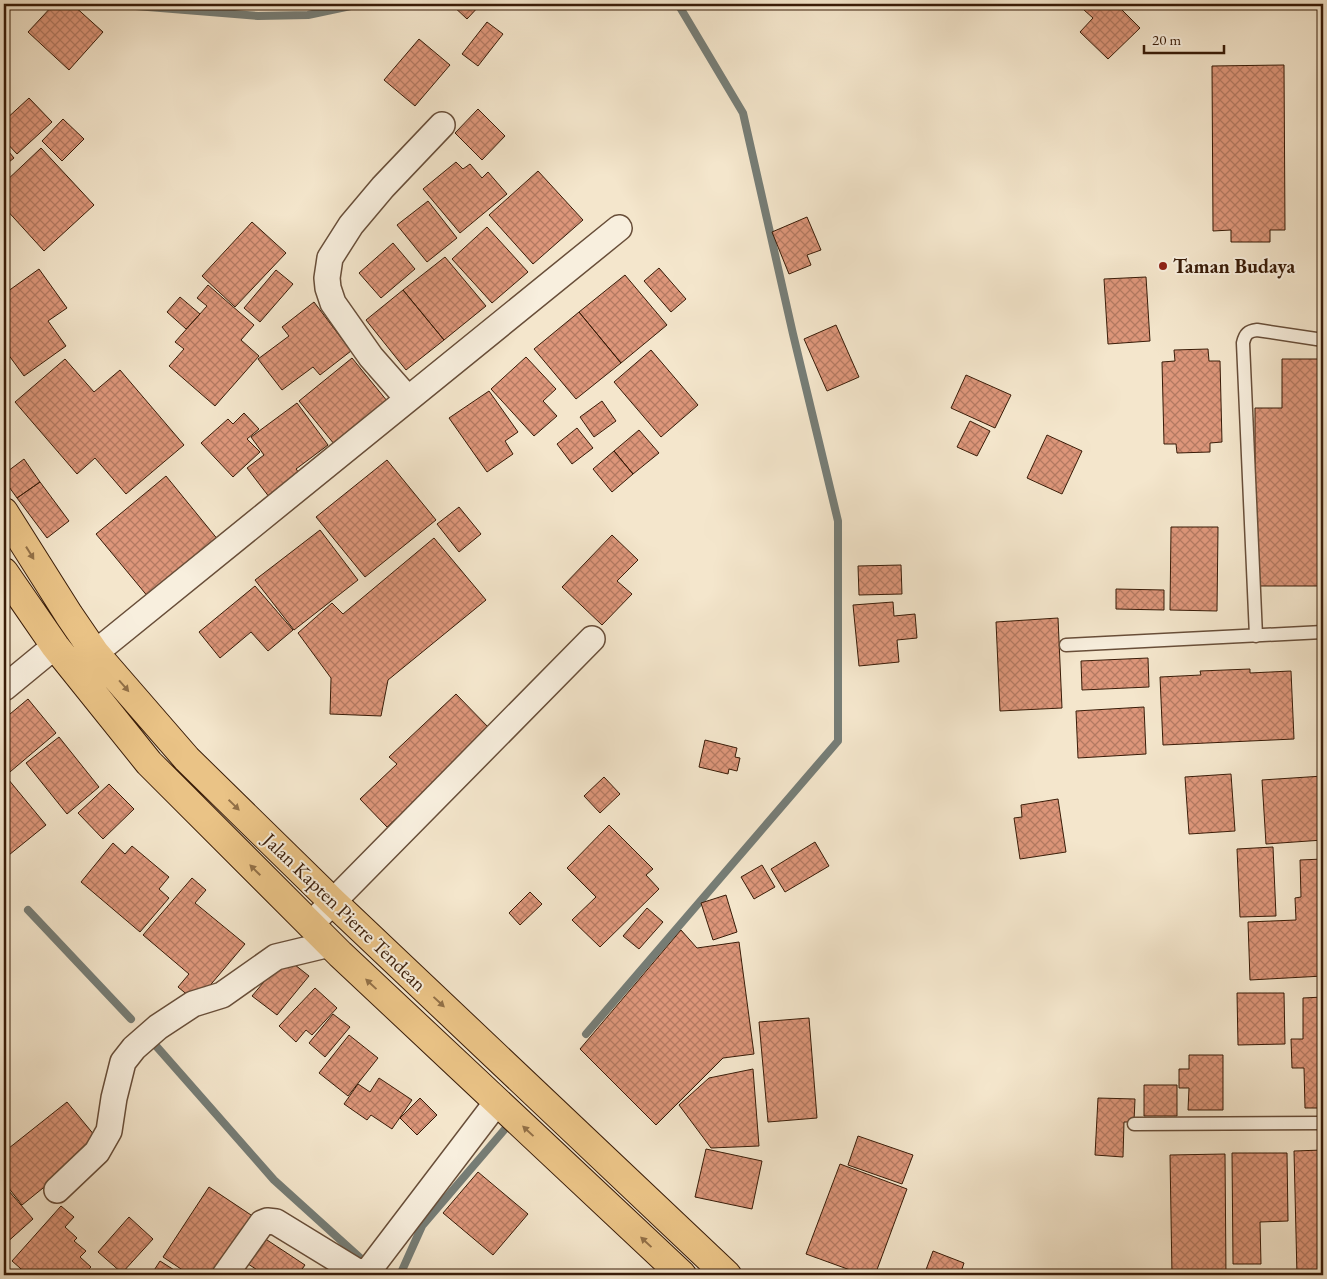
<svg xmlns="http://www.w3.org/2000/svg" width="1327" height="1279" font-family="'EB Garamond',serif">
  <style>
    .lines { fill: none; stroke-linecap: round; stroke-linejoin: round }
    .stream { stroke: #767d76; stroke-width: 8 }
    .building { fill: url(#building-cross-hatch); stroke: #391c08 }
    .service-casing { stroke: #684e39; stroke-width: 15 }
    .minor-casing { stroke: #684e39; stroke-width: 28 }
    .primary-casing { stroke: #391c08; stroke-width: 30 }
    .service { stroke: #f8efde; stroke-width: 12 }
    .minor { stroke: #f8efde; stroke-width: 25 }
    .primary { stroke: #eac386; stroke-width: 28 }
    .oneway { fill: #927047 }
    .poi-dot { fill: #8f2418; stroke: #f8efde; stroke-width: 2 }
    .labels { text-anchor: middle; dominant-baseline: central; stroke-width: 4; stroke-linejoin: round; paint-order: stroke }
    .poi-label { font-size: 20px; font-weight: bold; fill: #391c08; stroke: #f8efde; text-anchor: start }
    .street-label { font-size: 20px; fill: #391c08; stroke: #f8efde }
  </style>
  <defs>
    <pattern id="building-cross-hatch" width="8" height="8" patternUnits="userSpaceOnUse" patternTransform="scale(1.25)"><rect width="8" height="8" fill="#dd967a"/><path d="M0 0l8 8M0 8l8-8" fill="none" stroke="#b47a62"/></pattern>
  </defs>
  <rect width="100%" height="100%" fill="#f4e6cc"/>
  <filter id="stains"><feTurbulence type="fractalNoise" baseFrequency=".004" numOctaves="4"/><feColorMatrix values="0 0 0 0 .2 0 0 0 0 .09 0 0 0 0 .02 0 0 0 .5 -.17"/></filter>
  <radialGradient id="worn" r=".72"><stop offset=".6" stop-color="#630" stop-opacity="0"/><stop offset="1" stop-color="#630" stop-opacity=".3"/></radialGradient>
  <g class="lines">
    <path class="stream" d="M111 4 258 16 308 15 360 4
      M28 910 131 1019
      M586 1034 838 741V521L793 334 743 113 678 4
      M157 1047 274 1180 368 1265
      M400 1275 422 1226 511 1122"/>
  </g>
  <path class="building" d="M54 4H72L103 32 69 70 28 32Z
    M451 4H481L467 19Z
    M1090 4H1116L1140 28 1108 59 1080 32 1093 18 1084 10Z
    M487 22 503 34 478 66 462 54Z
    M419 39 450 65 415 106 384 80Z
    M1284 65 1285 230H1270V242H1231V230L1213 231 1212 66Z
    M29 98 52 122 17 154 4 140V121Z
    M478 109 505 136 482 160 455 133Z
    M63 119 84 139 62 161 42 141Z
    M4 146 14 158 4 166Z
    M41 148 94 205 44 251 4 207V183Z
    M456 162 463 169 470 164 482 178 488 172 507 194 460 233 423 189Z
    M538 171 583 220 533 264 489 215Z
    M428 201 457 238 427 262 397 225Z
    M807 217 821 250 807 255 811 265 789 274 772 232Z
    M252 222 286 253 235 307 202 276Z
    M487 227 528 272 492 303 452 259Z
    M393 243 415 269 381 298 359 273Z
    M445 257 486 306 444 340 403 290Z
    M659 268 686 299 671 312 644 281Z
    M39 269 67 308 48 321 66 346 24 376 5 350 4 351V294Z
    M276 270 293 284 260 322 244 308Z
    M625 275 667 325 621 363 579 312Z
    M1146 277 1150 341 1108 344 1104 279Z
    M208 285 254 325 241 340 259 356 215 406 169 366 184 349 175 342 207 306 197 298Z
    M403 290 444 340 406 370 366 320Z
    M180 297 200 314 186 329 167 312Z
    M314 302 351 351 320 375 313 367 282 390 258 359 289 336 282 327Z
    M579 312 621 363 576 399 534 349Z
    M836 325 859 377 827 391 804 339Z
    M1208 349 1209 361H1220L1222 442 1210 443V452L1177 453 1176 444H1164L1162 362 1175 361 1174 350Z
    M651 350 698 405 661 437 614 382Z
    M526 357 556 389 543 401 557 416 534 436 491 389Z
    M352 358 392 407 339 450 299 401Z
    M65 359 94 392 120 370 184 445 126 494 95 458 77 474 15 402Z
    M1282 359H1322L1323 586H1255V408H1282Z
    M966 375 1011 395 995 428 951 408Z
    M489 391 518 432 505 441 513 454 487 472 449 418Z
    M602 401 616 421 594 437 580 417Z
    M297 403 328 445 296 469 304 479 273 502 247 468 264 455 251 437Z
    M244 413 259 429 247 439 260 452 233 477 201 443 228 419 233 424Z
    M970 421 990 431 977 456 957 447Z
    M577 428 593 448 572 464 557 444Z
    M639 430 659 453 633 474 614 451Z
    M1047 435 1082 451 1062 494 1027 478Z
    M614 451 633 474 612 492 593 469Z
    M24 459 40 482 17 498 4 480V474Z
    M387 460 436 520 365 577 316 517Z
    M166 476 219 541 149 598 96 534Z
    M40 482 69 521 47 538 17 498Z
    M459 507 481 534 459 552 437 524Z
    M1171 527H1218L1217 611 1170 610Z
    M320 530 358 580 294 630 255 580Z
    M612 535 638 560 617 581 632 594 602 625 562 587Z
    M434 538 486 600 388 680 381 716 330 714 331 678 298 633 332 603 343 614Z
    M901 565 902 594 859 595 858 566Z
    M255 586 293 630 268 651 251 632 220 658 199 632Z
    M1116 589 1164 590V610L1116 609Z
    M893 602 894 616 915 614 917 638 897 640 899 662 859 666 853 605Z
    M1058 618 1062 708 1000 711 996 622Z
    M1148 658 1149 687 1082 690 1081 661Z
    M1250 669V673L1291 671 1294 739 1163 745 1160 677 1201 675 1200 671Z
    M456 694 490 729 403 822 398 817 387 827 360 799 397 764 389 757Z
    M28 699 56 733 4 777V719Z
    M1144 707 1146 754 1078 758 1076 711Z
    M59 737 99 787 67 814 26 763Z
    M705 740 737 748 735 757 740 758 737 771 729 769 728 774 699 767Z
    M1231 774 1235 831 1189 834 1185 777Z
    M1323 776V840L1266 844 1262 780Z
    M604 777 620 794 600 813 584 796Z
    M8 779 46 825 4 859V783Z
    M109 784 134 809 103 839 78 813Z
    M1058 799 1066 852 1020 859 1014 818 1022 817 1021 805Z
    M609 825 653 869 646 875 659 889 600 947 572 920 596 897 567 868Z
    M815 842 829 866 785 892 771 869Z
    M113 843 125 854 132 846 169 877 159 889 169 898 140 932 81 882Z
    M1273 847 1276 916 1240 917 1237 849Z
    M1323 859V976L1250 980 1248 922 1296 920 1295 898 1301 897 1300 860Z
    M762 865 775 887 754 899 741 877Z
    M192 878 206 890 195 903 245 944 196 1002 178 987 189 974 143 935Z
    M530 892 542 904 520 925 509 913Z
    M726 895 737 932 713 940 701 903Z
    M647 908 663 922 639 949 623 936Z
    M681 930 697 948 739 942 754 1054 723 1058 656 1125 580 1049Z
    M285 957 309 976 277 1015 252 996Z
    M315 988 337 1008 312 1035 306 1030 296 1042 279 1026Z
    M1237 993H1284L1285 1044 1238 1045Z
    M1323 997V1108H1305L1304 1068H1292L1291 1039H1303V998Z
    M333 1014 350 1027 325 1057 309 1043Z
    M809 1018 817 1118 768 1122 759 1022Z
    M349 1035 378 1058 348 1096 319 1073Z
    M1189 1055H1223V1110H1188L1189 1088H1179V1069H1189Z
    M753 1069 759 1146 711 1148 679 1105 709 1078Z
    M379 1078 412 1100 392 1129 371 1115 367 1120 344 1104 358 1084 370 1092Z
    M1144 1085H1177V1116H1144Z
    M420 1098 437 1115 417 1135 400 1118Z
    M1098 1098 1135 1099 1134 1122H1124L1123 1157 1095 1155Z
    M67 1102 100 1142 22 1205 4 1182V1152Z
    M858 1136 913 1155 902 1184 848 1165Z
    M706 1149 762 1161 752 1209 695 1197Z
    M1323 1150V1274L1297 1275 1294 1151Z
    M1232 1153H1287L1288 1221 1260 1222 1261 1264H1233Z
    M1225 1154 1226 1275H1172L1170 1155Z
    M840 1164 907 1189 875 1275H864L806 1254Z
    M478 1172 528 1214 493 1255 443 1213Z
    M209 1187 257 1219 220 1275H190L163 1257Z
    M8 1190 33 1219 4 1245V1194Z
    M61 1206 74 1217 65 1227 77 1238 74 1241 86 1251 80 1257 91 1267 83 1275H28L12 1261Z
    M129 1217 153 1239 122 1273 98 1252Z
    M261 1236 305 1265 298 1275H265L245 1262Z
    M933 1251 964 1263 960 1275H924Z
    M160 1261 182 1275H151Z"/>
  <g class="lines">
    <defs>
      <path id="service" d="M1256 636 1243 343C1245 334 1248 331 1257 330L1323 340
        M1066 645 1323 632
        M1134 1124 1323 1123"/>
      <path id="minor" d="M408 399 371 357 333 303 328 288 327 278 330 258 351 225 383 187 442 125
        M95 653 619 228
        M4 688 55 646
        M310 925 592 639
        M57 1190 97 1152 109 1131 114 1098 123 1062 134 1048 158 1027 193 1004 222 995 276 957 330 944
        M225 1275 262 1223 267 1221 276 1222 356 1271 361 1272 369 1270 497 1102"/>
      <path id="primary" d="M4 512 69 615 95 653 187 759 333 902 727 1275
        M4 572 55 646 149 763 340 954 682 1275"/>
    </defs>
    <use href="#service" class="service-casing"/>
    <use href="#minor" class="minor-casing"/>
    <use href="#primary" class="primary-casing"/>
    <use href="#service" class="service"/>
    <use href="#minor" class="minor"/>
    <use href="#primary" class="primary"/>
  </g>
  <defs><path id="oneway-solid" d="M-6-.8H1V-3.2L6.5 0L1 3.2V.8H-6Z" transform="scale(1.25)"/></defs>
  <g class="oneway">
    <use href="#oneway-solid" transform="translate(30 553) rotate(58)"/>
    <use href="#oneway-solid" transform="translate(124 686) rotate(49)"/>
    <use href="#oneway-solid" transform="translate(234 805) rotate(44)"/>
    <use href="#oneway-solid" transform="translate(255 870) rotate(-135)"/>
    <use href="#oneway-solid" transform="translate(371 984) rotate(-137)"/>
    <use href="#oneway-solid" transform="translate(439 1002) rotate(43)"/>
    <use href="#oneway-solid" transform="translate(528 1131) rotate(-137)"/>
    <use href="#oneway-solid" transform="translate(646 1242) rotate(-137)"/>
  </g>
  <circle class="poi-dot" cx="1163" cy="266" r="5"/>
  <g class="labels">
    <g class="poi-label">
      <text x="1173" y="266">Taman Budaya</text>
    </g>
    <g class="street-label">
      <text transform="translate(345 912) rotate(44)">Jalan Kapten Pierre Tendean</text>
    </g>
  </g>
  <rect width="1327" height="1279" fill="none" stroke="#f4e6cc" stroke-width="20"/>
  <rect x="5" y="5" width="1317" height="1269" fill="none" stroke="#391c08" stroke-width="2.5"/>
  <rect x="10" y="10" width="1307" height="1259" fill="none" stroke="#391c08"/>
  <path d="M1144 45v8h80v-8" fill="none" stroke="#391c08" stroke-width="2.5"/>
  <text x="1152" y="45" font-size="15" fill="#391c08" stroke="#f8efde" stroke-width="4" paint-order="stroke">20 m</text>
  <rect width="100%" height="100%" filter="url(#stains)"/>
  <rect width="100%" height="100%" fill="url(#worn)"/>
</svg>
